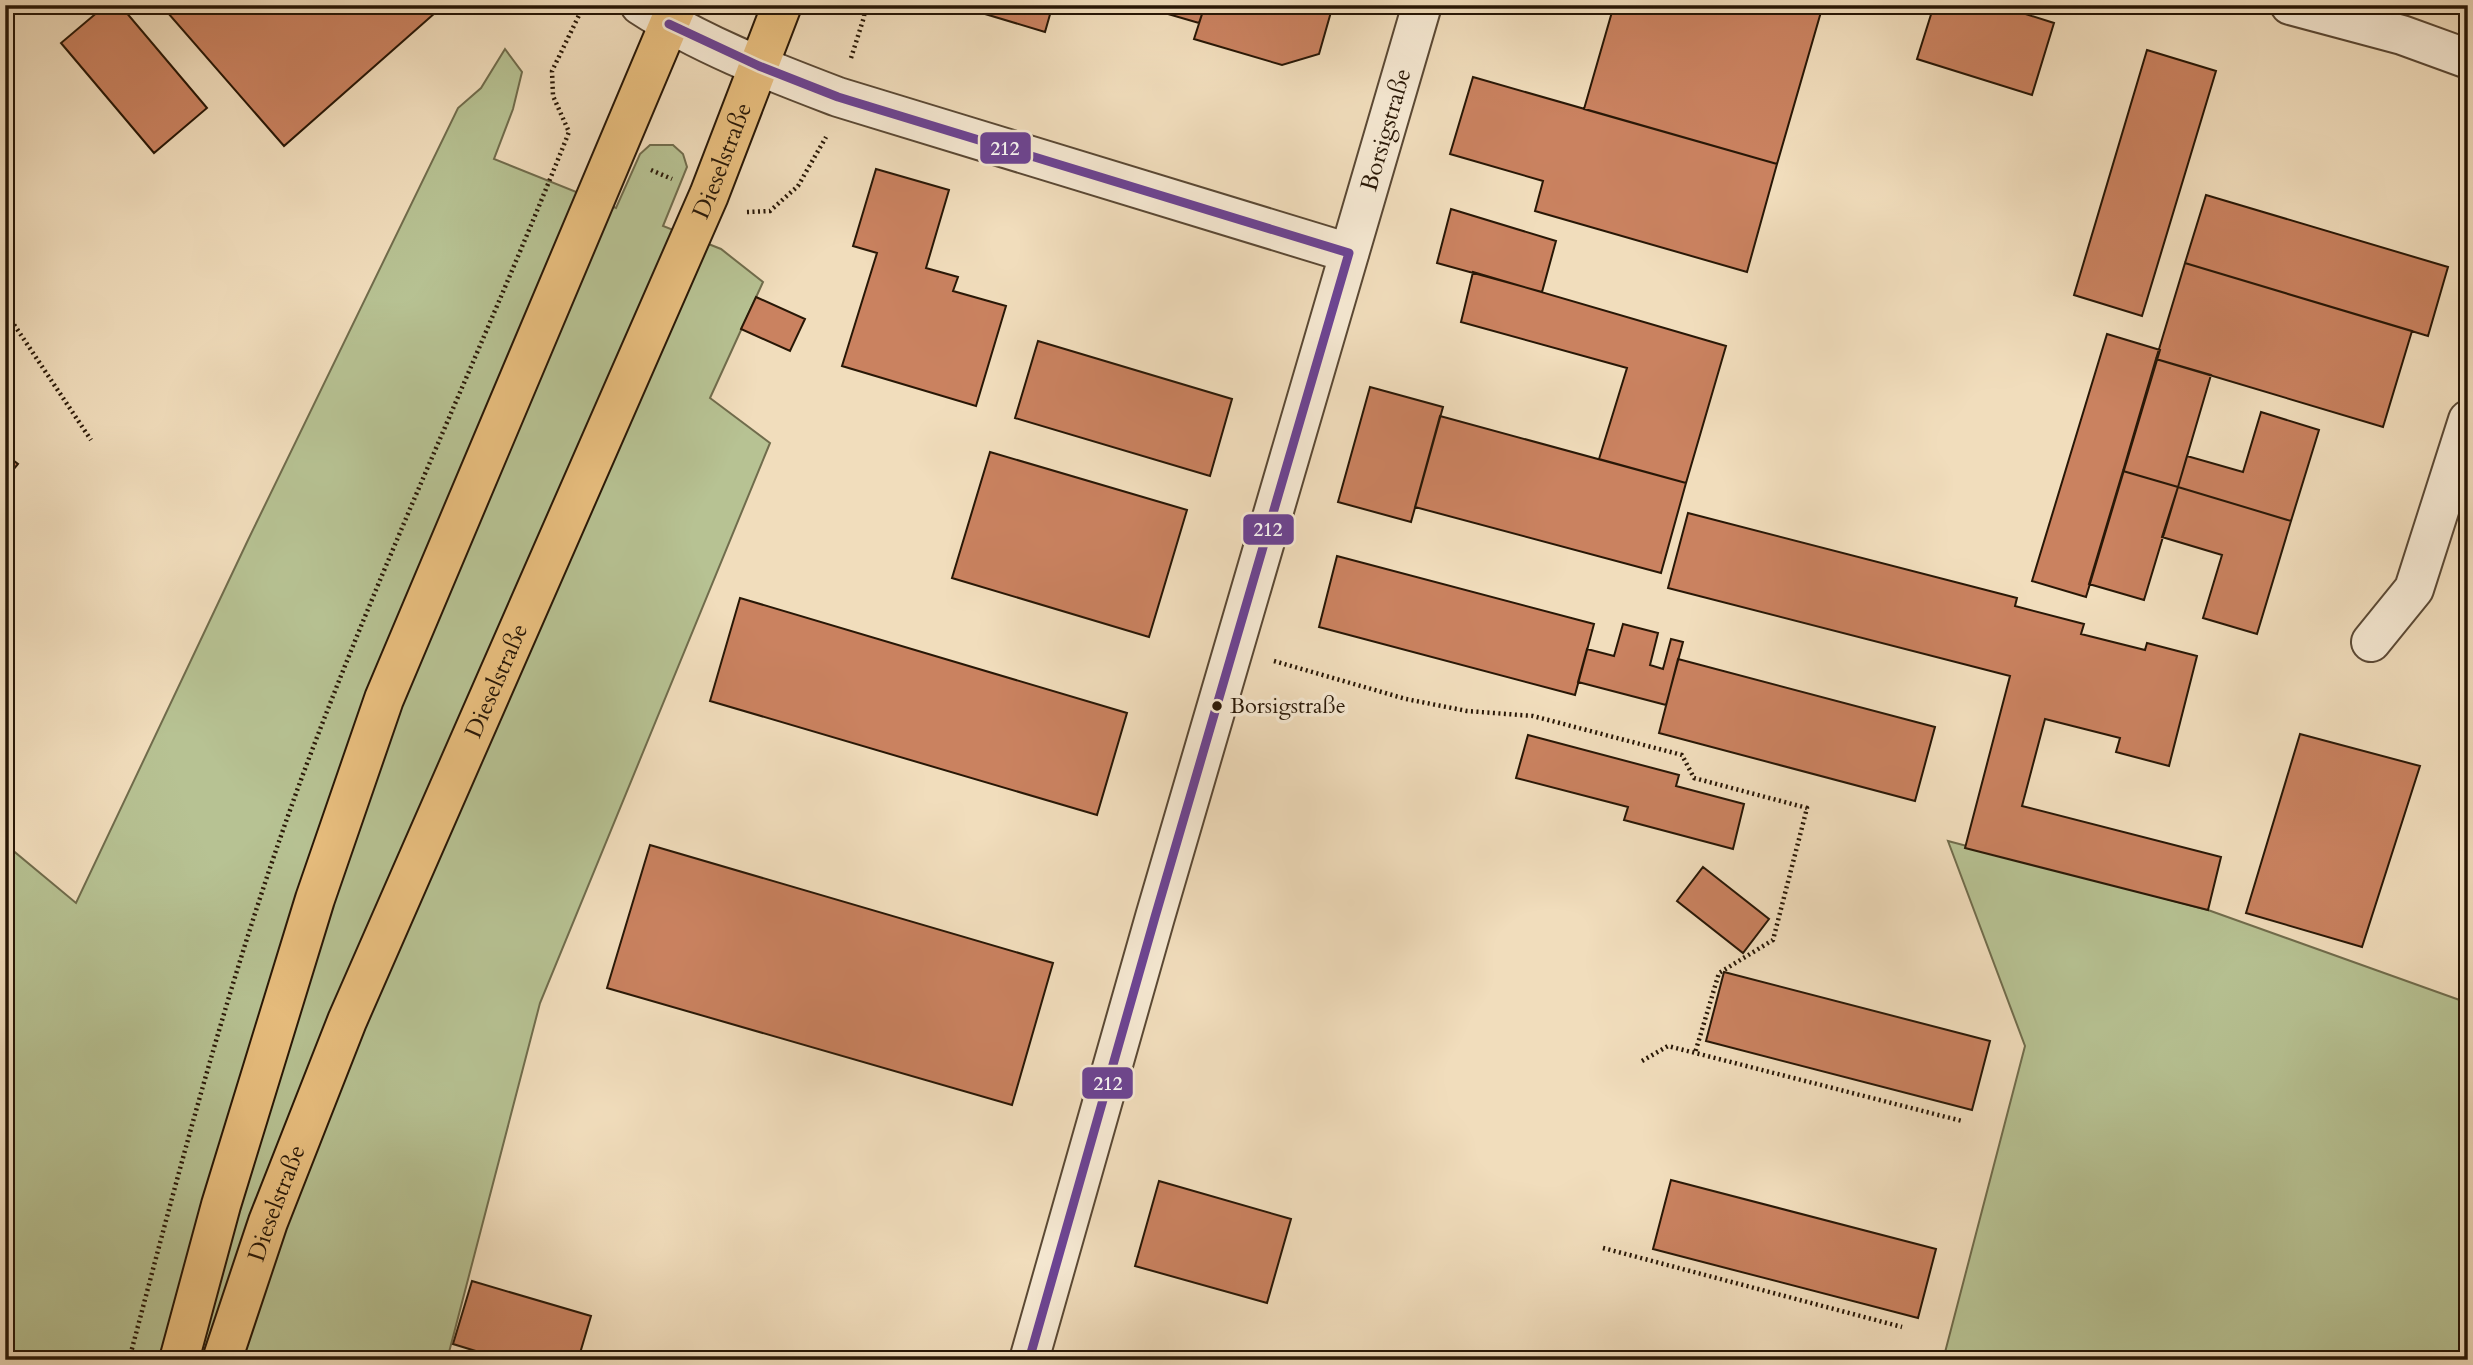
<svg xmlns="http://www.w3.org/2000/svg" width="2473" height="1365" font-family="Cardo,serif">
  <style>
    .green { fill: #b7c293; stroke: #706c4c; stroke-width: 2 }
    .building { fill: #ca8260; stroke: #281706; stroke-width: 2 }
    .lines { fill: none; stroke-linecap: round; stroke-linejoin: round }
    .minor-casing { stroke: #5a4834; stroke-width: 42 }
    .major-casing { stroke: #281706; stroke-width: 42 }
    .path { stroke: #281706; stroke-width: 4.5; stroke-dasharray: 2 3.5; stroke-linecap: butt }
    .minor { stroke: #f6e9d3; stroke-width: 38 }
    .major { stroke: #e8be7e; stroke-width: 38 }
    .bus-1-casing { stroke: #f6e9d3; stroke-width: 14 }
    .bus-1 { stroke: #6c4495; stroke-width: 9 }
    .bus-dot { fill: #281706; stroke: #f6e9d3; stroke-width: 2.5 }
    .labels { text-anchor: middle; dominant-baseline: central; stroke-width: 7; stroke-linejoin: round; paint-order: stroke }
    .bus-label { font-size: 22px; fill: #281706; stroke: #f6e9d3; text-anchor: start }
    .street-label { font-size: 24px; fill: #281706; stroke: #f6e9d3 }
    .line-badge { stroke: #f6e9d3; stroke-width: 2.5 }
    .badge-label { font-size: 19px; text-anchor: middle; font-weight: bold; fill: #fff }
  </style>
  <rect width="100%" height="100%" fill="#f1ddbc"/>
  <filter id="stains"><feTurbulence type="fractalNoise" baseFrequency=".00286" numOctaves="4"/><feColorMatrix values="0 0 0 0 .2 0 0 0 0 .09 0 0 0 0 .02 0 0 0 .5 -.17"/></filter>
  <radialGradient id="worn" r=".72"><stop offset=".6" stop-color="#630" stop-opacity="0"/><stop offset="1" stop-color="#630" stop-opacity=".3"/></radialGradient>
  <path class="green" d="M505 49 522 72 513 109 494 159 616 208 640 154 650 145H673L683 154 687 167 663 226 721 249 763 282 710 398 770 443 540 1003 447 1360H5V844L76 903 248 540 458 108 481 88Z
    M1948 841 2208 910 2468 1003V1360H1943L2025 1046Z"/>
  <path class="building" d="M106 5H120L207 108 154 153 61 43Z
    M161 5H444L284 146Z
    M955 5H1034L1051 11 1045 32Z
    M1137 5H1205L1199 23Z
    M1205 5H1333L1319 54 1282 65 1194 39Z
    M1614 5H1823L1777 164 1584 109Z
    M1934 5H1997L2054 23 2032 95 1917 59Z
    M2147 50 2216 71 2142 316 2074 295Z
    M1473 77 1777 164 1747 272 1535 211 1543 181 1450 154Z
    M876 169 949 190 926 268 958 277 953 291 1006 306 976 406 842 366 877 253 853 246Z
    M2206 195 2448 267 2428 336 2185 263Z
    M1451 209 1556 241 1542 292 1437 263Z
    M2185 263 2412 331 2383 427 2156 359Z
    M1473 272 1726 346 1686 483 1599 459 1627 368 1461 322Z
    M756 297 805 319 790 351 741 329Z
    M2107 334 2160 350 2086 597 2032 581Z
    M1038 341 1232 399 1210 476 1015 418Z
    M2156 359 2211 375 2178 487 2123 471Z
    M1370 387 1443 407 1411 522 1338 502Z
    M2261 412 2319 430 2291 521 2178 487 2187 456 2243 472Z
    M1440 416 1686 483 1661 573 1415 507Z
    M990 452 1187 510 1149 637 952 578Z
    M5 454 18 464 5 480Z
    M2123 471 2178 487 2144 600 2089 584Z
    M2178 487 2291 521 2257 634 2203 618 2222 555 2162 537Z
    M1688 513 2017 598 2015 606 2084 624 2081 634 2145 650 2147 643 2197 656 2169 766 2116 752 2120 738 2045 719 2022 806 2221 857 2208 910 1965 848 2010 676 1668 588Z
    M1337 556 1594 624 1575 695 1319 627Z
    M740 598 1127 713 1097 815 710 701Z
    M1623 624 1658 633 1650 665 1663 669 1671 639 1683 642 1666 705 1578 682 1587 649 1614 656Z
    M1678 659 1935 727 1915 801 1659 733Z
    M2300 734 2420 766 2362 947 2246 913Z
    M1528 735 1679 775 1676 786 1744 804 1733 849 1624 820 1628 807 1516 778Z
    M650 845 1053 963 1012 1105 607 988Z
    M1703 867 1769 919 1743 953 1677 901Z
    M1724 972 1990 1041 1972 1110 1706 1041Z
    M1671 1180 1936 1249 1918 1318 1653 1249Z
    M1159 1181 1291 1219 1267 1303 1135 1266Z
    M472 1281 591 1316 578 1360H505L453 1344Z"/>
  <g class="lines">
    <defs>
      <g id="minor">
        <path d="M640 5C701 45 770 71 838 97L1349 253"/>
        <path d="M2290 5 2402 35 2468 59"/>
        <path d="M2371 642 2414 589 2468 420"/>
        <path id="s1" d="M1029 1360 1155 917 1422 5"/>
      </g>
      <g id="major">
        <path d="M179 1360 221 1205 315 899 384 699 677 5"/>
        <path id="s2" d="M222 1360 268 1222 347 1021 709 195 782 5"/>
      </g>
    </defs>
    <use href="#minor" class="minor-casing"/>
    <use href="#major" class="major-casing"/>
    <path class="path" d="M851 58 864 17 865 5
      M651 170 672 179
      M747 212 770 211 798 186 826 137
      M5 311 91 440
      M1274 661 1406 699 1467 711 1533 716 1682 755 1694 778 1807 808 1773 940 1719 973 1695 1053
      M1642 1061 1668 1046 1962 1121
      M1603 1248 1902 1327
      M129 1360C185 1148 240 936 319 732 397 529 489 333 569 132L553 96 552 71 584 5"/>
    <use href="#minor" class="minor"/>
    <use href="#major" class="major"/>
    <defs>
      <path id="bus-1" d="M669 24 759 66 838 97 1349 253
        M1029 1360 1155 917 1349 253"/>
    </defs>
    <use href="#bus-1" class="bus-1-casing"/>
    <use href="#bus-1" class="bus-1"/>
  </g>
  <circle class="bus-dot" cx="1217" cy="706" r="6"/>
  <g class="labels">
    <g class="bus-label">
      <text x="1230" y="706">Borsigstraße</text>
    </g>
    <g class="street-label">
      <text stroke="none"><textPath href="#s1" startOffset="1281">Borsigstraße</textPath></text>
      <text stroke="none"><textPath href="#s2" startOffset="1300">Dieselstraße</textPath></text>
      <text stroke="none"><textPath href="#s2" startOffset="733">Dieselstraße</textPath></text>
      <text stroke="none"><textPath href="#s2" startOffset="166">Dieselstraße</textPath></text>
    </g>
  </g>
  <g class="line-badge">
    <rect x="979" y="131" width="53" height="34" rx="7" fill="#6c4495"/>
    <rect x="1242" y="513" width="53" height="33" rx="7" fill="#6c4495"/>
    <rect x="1081" y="1066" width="53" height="34" rx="7" fill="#6c4495"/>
  </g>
  <g class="badge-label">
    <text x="1005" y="155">212</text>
    <text x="1268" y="536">212</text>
    <text x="1108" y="1090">212</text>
  </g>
  <rect width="2473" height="1365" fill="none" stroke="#f1ddbc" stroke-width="28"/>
  <rect x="7" y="7" width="2459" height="1351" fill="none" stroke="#281706" stroke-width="3.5"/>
  <rect x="14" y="14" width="2445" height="1337" fill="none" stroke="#281706" stroke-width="2"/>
  <rect width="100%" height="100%" filter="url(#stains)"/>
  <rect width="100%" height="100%" fill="url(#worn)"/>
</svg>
